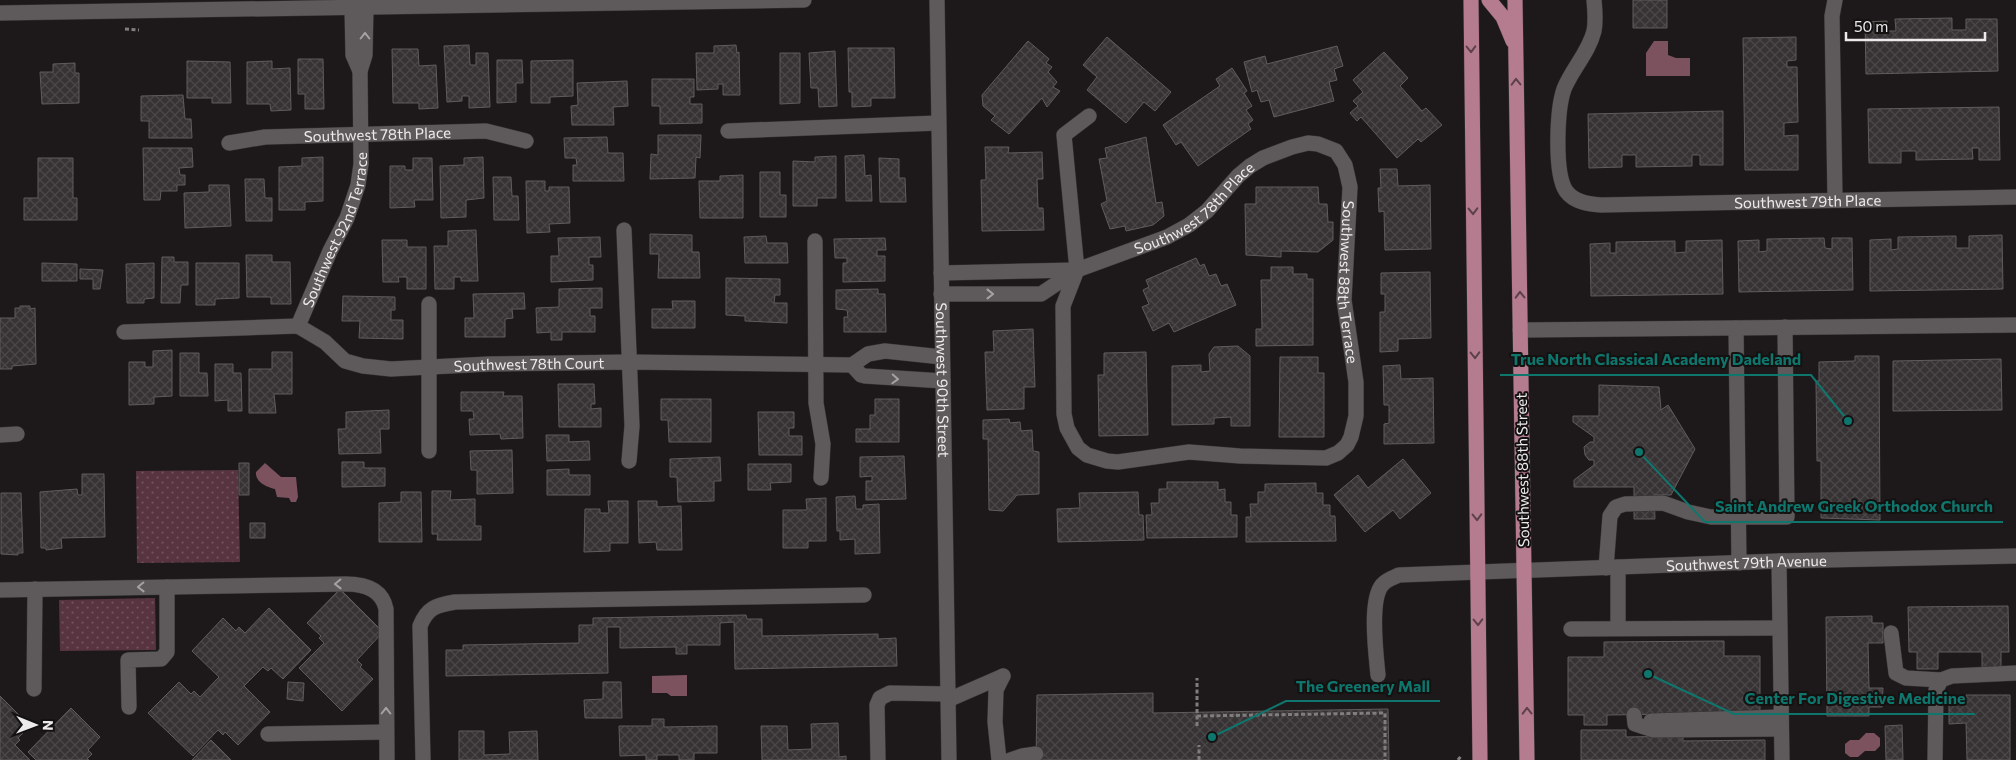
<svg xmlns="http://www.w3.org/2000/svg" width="2016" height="760" font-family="Commissioner,sans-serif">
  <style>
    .park { fill: url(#park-dots) }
    .water { fill: #7c525f }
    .building { fill: url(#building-cross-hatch); stroke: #605b5d }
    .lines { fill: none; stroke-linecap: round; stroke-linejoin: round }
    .minor-casing { stroke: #353334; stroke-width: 16 }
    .major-casing { stroke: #353334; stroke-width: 16 }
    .path { stroke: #807d7e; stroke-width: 3; stroke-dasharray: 4 2.5; stroke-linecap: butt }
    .minor { stroke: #5e5a5b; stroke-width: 15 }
    .major { stroke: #b57b8f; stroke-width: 15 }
    .oneway { stroke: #a6a2a3 }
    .oneway2 { stroke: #5c414a }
    .labels { text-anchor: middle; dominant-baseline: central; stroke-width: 4; stroke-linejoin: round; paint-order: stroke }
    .street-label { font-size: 15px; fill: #edeaeb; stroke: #141111 }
    .leader { fill: none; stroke: #0f766e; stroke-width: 2 }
    .callout-dot { fill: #0f766e; stroke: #141111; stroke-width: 2 }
    .callout-label { font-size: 16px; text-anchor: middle; font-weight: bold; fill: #0f766e; stroke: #141111; stroke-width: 4; stroke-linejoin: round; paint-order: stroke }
  </style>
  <defs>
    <pattern id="park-dots" width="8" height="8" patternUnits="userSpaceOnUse" patternTransform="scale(1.25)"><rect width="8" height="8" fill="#573440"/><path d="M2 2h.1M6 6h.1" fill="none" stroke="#6f525c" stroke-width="1.8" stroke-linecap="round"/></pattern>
    <pattern id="building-cross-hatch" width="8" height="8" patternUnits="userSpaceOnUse" patternTransform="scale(1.25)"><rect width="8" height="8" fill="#373334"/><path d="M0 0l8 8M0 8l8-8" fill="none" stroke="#4a4748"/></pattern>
  </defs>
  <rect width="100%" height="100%" fill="#1d191a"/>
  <path class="park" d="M238 470 240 562 137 563 136 471Z
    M155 598 156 650 60 651 59 600Z"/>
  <path class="water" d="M1654 41H1668V55L1676 58H1690V76H1646V53Z
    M265 463 281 477H296L298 497 296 502H291L289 498 277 497 275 489C267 487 255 482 256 472Z
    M687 675V696H671L667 693H652V676Z
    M1866 733H1874L1880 738V746L1875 751H1865L1858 757H1850L1845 753V744L1850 740H1859Z"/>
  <path class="building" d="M1633 0H1667V28H1633Z
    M1952 18V30H1966V19H1997L1998 71 1866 74 1865 22 1887 21V31H1896L1895 19Z
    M1107 37 1171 92 1155 111 1144 102 1126 123 1087 90 1097 77 1083 65Z
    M1796 37V60L1787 61V67H1797L1798 122 1784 123V136L1798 135V170H1745L1743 38Z
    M1028 41 1049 59 1046 63 1052 67 1048 72 1057 82 1053 87 1060 91 1047 107 1042 98 1009 134 991 120 995 116 983 106 982 95Z
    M469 45 470 65H476V53H488L490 107 469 108V96H462V101L447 102 444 46Z
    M736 45 737 53 739 52 740 95H723V84H718V89L697 90 696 53H714V46Z
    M1337 46 1343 66 1334 69 1337 80 1329 82 1334 101 1274 117 1269 100 1261 102 1257 90 1252 92 1244 62 1265 56 1267 64Z
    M848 48H894L895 98H871V106L852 107V92H849Z
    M392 49H418L419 66 436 65 438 108 419 109V103H393Z
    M835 51 837 106 819 107 818 88H811L809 53Z
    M1384 52 1408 78 1400 86 1422 111 1426 108 1442 125 1421 142 1418 139 1397 158 1361 117 1357 121 1350 113 1358 106 1353 101 1363 92 1353 80Z
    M780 53H800V103L780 104Z
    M298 59H323L324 109H305V94H298Z
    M497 60H522L523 83H516V102L497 103Z
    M573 60V96L550 97V103H531V61Z
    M187 61 230 62 231 103H212V98H187Z
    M272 61V69L290 68 291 110 271 111 270 104H247V62Z
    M75 63V73H79V103L42 104 40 72H53V64Z
    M1232 68 1247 91 1244 93 1252 106 1246 110 1253 120 1248 124 1251 129 1198 166 1181 142 1176 145 1163 125 1220 86 1216 79Z
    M652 79H694V97H690V104H702V123L660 124V106H652Z
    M627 81 628 106 613 107 614 125H572L571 106 578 105 577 83Z
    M183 95 185 119H191L192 138H149V121H141V96Z
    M1999 107 2000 160H1979V148H1972L1973 159 1916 160V151H1901V163H1869L1868 109Z
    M1723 111V165H1700V155H1692V166L1636 167V155H1622V167L1589 168 1588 114Z
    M658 135H701L700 158 696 157 695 178 650 179 651 154 658 155Z
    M607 137 608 153H623L624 181H573V165H577L576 158H565L564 138Z
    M1146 137 1156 203 1162 202 1164 216 1153 225 1126 231 1125 226 1110 229 1101 204 1107 201 1099 159 1107 158 1105 148Z
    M985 147H1009L1008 153 1042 152 1043 179H1037L1038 208H1043L1044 230 982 231 981 180H986Z
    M143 148H192L193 167 179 168 180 175H185V185H177V191H161L160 200H144Z
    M864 155 865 176 871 175 872 201H846L845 156Z
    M836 156V198H817V206H793V161L815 162V157Z
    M323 157V201L305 202V210H279V167L302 166V158Z
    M483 157 484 198 466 200V217L441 218 440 166 464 165V158Z
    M38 158H73V198H77V220H24V198H38Z
    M413 158H432L433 200H414L415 207 390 208V166H405V170H413Z
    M879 158 899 159V178H905L906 202H880Z
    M1380 169H1397L1398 186 1430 185 1431 249 1385 250 1384 211 1379 212 1378 188H1381Z
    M760 172H780V195H786V217H760Z
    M743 175V218H700L699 181H720V176Z
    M493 177H511L512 196H518L519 220H494Z
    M245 179H264L265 198H272V221H246Z
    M526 181H545V191H549V187H569L570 223 549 224 550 232 527 233Z
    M209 185H229L231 226 185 228 184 193 209 192Z
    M1256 187H1318L1319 204H1327L1328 222H1333V240L1318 252 1281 251V257L1246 255 1245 204H1256Z
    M476 230 478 281H461V277H454V289H435L434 246H448V231Z
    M650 234 692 235V252H699L700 278H658L659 254H650Z
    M2002 235 2003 289 1870 291V240L1891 239V250L1898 249V237L1956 236V248H1969V236Z
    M766 236 767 243H787L788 263H745L744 237Z
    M600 237 601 257H589V265H593V280L551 282V256H559L558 238Z
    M885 238 886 250H877V256H885V281L843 282V263H847V258H835L834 239Z
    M1824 238 1825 248 1832 249V238H1852L1853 290 1739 292 1738 241 1759 240V252L1767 251V239Z
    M382 240H407V247H426V289H407V277H398L399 282H383Z
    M1722 240 1723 294 1591 296 1590 244 1610 243V253H1616V242L1675 241V253L1686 252V241Z
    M246 255H272V262H290L291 304H271V297H247Z
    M162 257H174V262H188V285H181L180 303H161Z
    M1196 258 1200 266 1204 264 1209 276 1216 274 1221 286 1227 284 1236 305 1174 332 1169 323 1153 331 1142 307 1149 304 1143 290 1149 287 1146 280Z
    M42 263 77 264V281H42Z
    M154 263V298L144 299V303H127L126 264Z
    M196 263H239V298L215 299V305H196Z
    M1271 267H1293V274H1307V279H1313V345L1256 346V329H1262L1261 280H1271Z
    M80 269 103 270 100 289H93V279H80Z
    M1430 272 1431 338 1398 339V351L1380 352V312H1385V294H1381V273Z
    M726 278 780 279V295H775L774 303H787V323L745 321V316L726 315Z
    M602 288V308H590V316H595V332H562V340H551V332L537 333 536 308 559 307V289Z
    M878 289V294H885L886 332H844V317H848L847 310 836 309V290Z
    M524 293 525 309H512L513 318 505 319V337H465V318H474L473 294Z
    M343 296 395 297V310H391V320H403V339L359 338 360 321H342Z
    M672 301H695V328H652V309H673Z
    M20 306H30V309L35 308 36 364 12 366V369H0V318H15V308H20Z
    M1033 329 1035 387H1024V409L987 410 985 352H994L993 331Z
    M1238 346 1250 356V426H1231V417L1214 418V424L1172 425V366L1201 365V372L1210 371 1209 354 1214 347Z
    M172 350V396L154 397V404L129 405V362H145V367H153V351Z
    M272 352H292V394H274L276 413H249V369H272Z
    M1146 352 1148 435 1099 436 1098 375H1104V353Z
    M180 353H199V373H207L208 396H180Z
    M1855 356H1879L1880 520 1821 518V461H1817L1816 381H1819V362L1855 361Z
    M1280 357H1318V373H1324V437H1279Z
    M2001 359 2002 410 1893 411V361Z
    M215 364H233V373H241L242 411H228V400L215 401Z
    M1400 365 1401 379 1433 378 1434 443 1384 444V424L1389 423V405H1384L1383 366Z
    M558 384H594L595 404H591V409L601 408V427H559Z
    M1599 385 1659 387 1661 410 1668 405 1695 449 1671 495H1654L1655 519H1634V487H1574V480L1594 465V460H1589L1585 455 1584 447 1590 442H1594V437L1573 422V416H1599Z
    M461 392H504L503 396H522L523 438 501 439 500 434 470 435 469 419H474L473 411H461Z
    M661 399H711V442H669L668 420H661Z
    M875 399H899V442H856V429H870V415H875Z
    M389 410V429H380L381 453 339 454 338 429H346V412Z
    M758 412H794V428H789V436H802V455H759Z
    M1009 419 1010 423 1020 422 1021 431 1032 430 1033 451 1039 452V494L1017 495 1003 511 989 510 988 439H983V420Z
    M546 435H569V442L589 441 590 460 547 461Z
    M512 450 513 493 477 494V470H471L470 451Z
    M904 456 906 499 866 500V481H872V476L860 477V457Z
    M720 457 721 481H714V501L678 502 677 477H670V459Z
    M1403 459 1431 493 1400 519 1393 510 1365 532 1334 495 1358 475 1368 488Z
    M342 462H364V468H385V486L342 487Z
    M239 463H249V495H239Z
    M748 464H791V482L770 483 771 490H748Z
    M569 469V475H590V495H547V470Z
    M82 474H104L105 537 61 538 62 548 46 550V548H41L40 492 77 489 78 495H82Z
    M1167 482H1218V490L1225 489V502H1231V515H1237V537L1147 538 1146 515H1152L1151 503H1159V489H1167Z
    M1316 483V493H1323V505H1330V516H1335L1336 541 1246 542V517H1251L1250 504H1258V492H1265V484Z
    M432 491H451L450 500 475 499V526H481V540H437L438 534H432Z
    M401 492H421L422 542H379V503L401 502Z
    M1138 492 1139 515H1143L1144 540 1058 542 1057 509 1080 508 1079 493Z
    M1 493H21L23 553H18V555L1 554Z
    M855 496 856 509H863V505L879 504 880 553 855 554V539L840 540V531H837L836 497Z
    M826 498V541H808V548H783V510H807L806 499Z
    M608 501H628V543H610V551L584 552 585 509H600V513H609Z
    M638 501H657V507L681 506 682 550H657L656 542 639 543Z
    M250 523H265V538H250Z
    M340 589 383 632 357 660 362 665 360 667 373 679 342 711 299 668 324 643 319 638 321 636 307 623Z
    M2008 606 2009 652H2001V670H1982V652H1938V669H1917V652H1909L1908 607Z
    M269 608 311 650 283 679 271 668 268 671 263 667 244 686 270 712 238 745 225 732 223 735 218 730 193 756 148 713 179 682 191 694 194 691 200 697 219 677 192 651 223 618 236 631 239 627 245 633Z
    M746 615 747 619H762V636L878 634V639L896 638 897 666 735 669 734 622 720 623V645H687V654H676V647L620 648V627H607L608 673 446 676V650H463V645L579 643V625H593V618Z
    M1872 616V623H1883V643H1868L1869 688H1883L1882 707H1869V716H1827L1826 617Z
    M1724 641V656H1760V713L1607 715V725H1584V715H1568V657H1604V642Z
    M288 682 304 683 303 701 287 699Z
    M603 682H621L622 718H585L584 700 603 699Z
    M1153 693V713L1388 709 1389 760H1036L1037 695Z
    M1966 695H2010V760H1967L1966 723 1949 724V703L1966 702Z
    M0 696 30 726 18 738 20 740 15 745 30 760H0Z
    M71 708 100 737 88 750 92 754 87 759 89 760H36L28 752Z
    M652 719H664V727L717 726V753H694V760H679V755H657V760H646V755L620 756 619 726H652Z
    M838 723 839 757 846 756V760H762L761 726H787L788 750 812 749 811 724Z
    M1902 725 1903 760H1886L1885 726Z
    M1581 730H1626V737L1683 736V741L1765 740V760H1581Z
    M459 731H484V755L510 754 509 732 537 731 538 760H459Z
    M211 740 231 760H192Z"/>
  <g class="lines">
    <defs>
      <g id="minor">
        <path id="s1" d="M937 0 949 760"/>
        <path id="s2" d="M1594 0C1595 10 1596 21 1594 31 1589 52 1572 69 1564 89 1557 109 1554 173 1566 191 1574 202 1588 204 1601 205L2015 197"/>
        <path d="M1835 0 1832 16 1835 199"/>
        <path d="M352 8 353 55 360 71 365 55 366 8"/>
        <path d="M0 13 804 0"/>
        <path d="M728 131 938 123"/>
        <path id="s3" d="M229 143 265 137 486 131 526 141"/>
        <path d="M624 230 632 426 629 461"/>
        <path d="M815 241 816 403 823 444 821 478"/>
        <path d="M941 273 1076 270"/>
        <path id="s4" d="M941 294H1041L1077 270 1167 237 1189 225 1207 211 1238 176 1250 166 1263 158 1292 147 1308 143 1318 144 1336 151 1345 165 1350 187 1344 300 1356 382V416L1351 437 1347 445 1338 453 1326 458 1240 456 1189 452 1118 462 1107 461 1087 455 1078 448 1067 428 1064 414 1063 306 1077 270 1064 135 1089 116"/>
        <path id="s5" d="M298 326 330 251 347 218 358 185 361 164 360 71"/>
        <path d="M1736 328 1739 563"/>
        <path d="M1520 330 2016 325"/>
        <path id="s6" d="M124 332 298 326 325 342 345 361 363 366 391 369 489 364 629 362 852 365 868 354 885 351 942 357"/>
        <path d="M852 365 861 375 865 376 943 381"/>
        <path d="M0 435 17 434"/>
        <path d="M429 451V304"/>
        <path d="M1779 561 1782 760"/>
        <path d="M1618 567V628"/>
        <path d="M1606 568 1610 516 1616 507 1625 504 1663 503 1688 512 1711 517H1787L1785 327"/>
        <path d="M0 590 346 584C364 584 382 589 386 609L387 760"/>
        <path d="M1571 629 1779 628"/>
        <path d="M1891 633 1896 673 1906 678 1941 680"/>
        <path id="s7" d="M1378 675C1376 654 1369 601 1382 585 1387 579 1393 578 1399 575L1779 561 2016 556"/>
        <path d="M34 689 35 589"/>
        <path d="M948 700 1003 676"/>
        <path d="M129 707 128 660 161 659 167 652V587"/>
        <path d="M1634 715 1635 724 1653 730 1781 729"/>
        <path d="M1651 721 1781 717"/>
        <path d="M268 734 386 732"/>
        <path d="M423 760 420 626C427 608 436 605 455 602L864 595"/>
        <path d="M878 760 877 705 880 698 890 693 948 694"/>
        <path d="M999 760 995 722 996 690 1003 676"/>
        <path d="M1010 760 1022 756 1036 754"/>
        <path d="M1935 760 1936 690 1941 680 1952 676 2016 673"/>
      </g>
      <path id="major" d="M1471 0 1480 760
        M1489 0 1503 17 1513 41
        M1515 0 1527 760"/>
    </defs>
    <use href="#minor" class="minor-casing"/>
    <use href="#major" class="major-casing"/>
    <path class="path" d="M125 29 139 30
      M1197 716 1385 713V760
      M1197 726V678
      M1199 760V745
      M1458 760 1461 756"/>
    <use href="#minor" class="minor"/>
    <use href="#major" class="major"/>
  </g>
  <defs><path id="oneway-chevron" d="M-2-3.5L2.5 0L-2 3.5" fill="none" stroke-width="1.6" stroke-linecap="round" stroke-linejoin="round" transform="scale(1.25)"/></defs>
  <g class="oneway">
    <use href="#oneway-chevron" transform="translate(365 36) rotate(-90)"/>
    <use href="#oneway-chevron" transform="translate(990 294)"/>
    <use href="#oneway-chevron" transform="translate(895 379) rotate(3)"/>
    <use href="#oneway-chevron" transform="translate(338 584) rotate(179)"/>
    <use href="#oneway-chevron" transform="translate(141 587) rotate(179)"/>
    <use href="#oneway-chevron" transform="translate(386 711) rotate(-90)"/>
  </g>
  <g class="oneway2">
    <use href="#oneway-chevron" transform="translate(1471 49) rotate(89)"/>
    <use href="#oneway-chevron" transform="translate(1516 82) rotate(-91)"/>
    <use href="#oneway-chevron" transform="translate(1473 211) rotate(89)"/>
    <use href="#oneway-chevron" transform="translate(1520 295) rotate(-91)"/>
    <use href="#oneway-chevron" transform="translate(1475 355) rotate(89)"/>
    <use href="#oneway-chevron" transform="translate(1477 517) rotate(89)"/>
    <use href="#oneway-chevron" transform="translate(1478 622) rotate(89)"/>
    <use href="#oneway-chevron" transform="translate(1527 711) rotate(-91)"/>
  </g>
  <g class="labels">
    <g class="street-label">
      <text stroke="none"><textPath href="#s3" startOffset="149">Southwest 78th Place</textPath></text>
      <text stroke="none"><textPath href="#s2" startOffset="446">Southwest 79th Place</textPath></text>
      <text stroke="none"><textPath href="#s4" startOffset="278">Southwest 78th Place</textPath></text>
      <text stroke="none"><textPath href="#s5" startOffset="104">Southwest 92nd Terrace</textPath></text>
      <text stroke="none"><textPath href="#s4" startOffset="576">Southwest 88th Terrace</textPath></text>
      <text stroke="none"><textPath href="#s6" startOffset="418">Southwest 78th Court</textPath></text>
      <text stroke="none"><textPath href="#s1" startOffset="380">Southwest 90th Street</textPath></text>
      <text transform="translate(1522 470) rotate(-91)">Southwest 88th Street</text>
      <text stroke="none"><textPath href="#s7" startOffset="459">Southwest 79th Avenue</textPath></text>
    </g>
  </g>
  <path class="leader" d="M1848 421L1811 375H1500M1639 452L1705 522H2003M1212 737L1286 701H1440M1648 674L1734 714H1975"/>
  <g class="callout-dot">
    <circle cx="1848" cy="421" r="5"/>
    <circle cx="1639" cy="452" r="5"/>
    <circle cx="1212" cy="737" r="5"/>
    <circle cx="1648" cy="674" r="5"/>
  </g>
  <g class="callout-label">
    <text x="1656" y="365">True North Classical Academy Dadeland</text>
    <text x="1854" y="512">Saint Andrew Greek Orthodox Church</text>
    <text x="1363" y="692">The Greenery Mall</text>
    <text x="1855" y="704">Center For Digestive Medicine</text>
  </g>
  <g transform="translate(35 725) rotate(91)" stroke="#141111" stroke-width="4" paint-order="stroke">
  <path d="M0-4L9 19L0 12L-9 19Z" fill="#edeaeb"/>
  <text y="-8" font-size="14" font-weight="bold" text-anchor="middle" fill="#edeaeb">N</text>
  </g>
  <path d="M1846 32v8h139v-8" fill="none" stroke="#edeaeb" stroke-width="2.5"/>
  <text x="1854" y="32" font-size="15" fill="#edeaeb" stroke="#141111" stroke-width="4" paint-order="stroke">50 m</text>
</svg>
